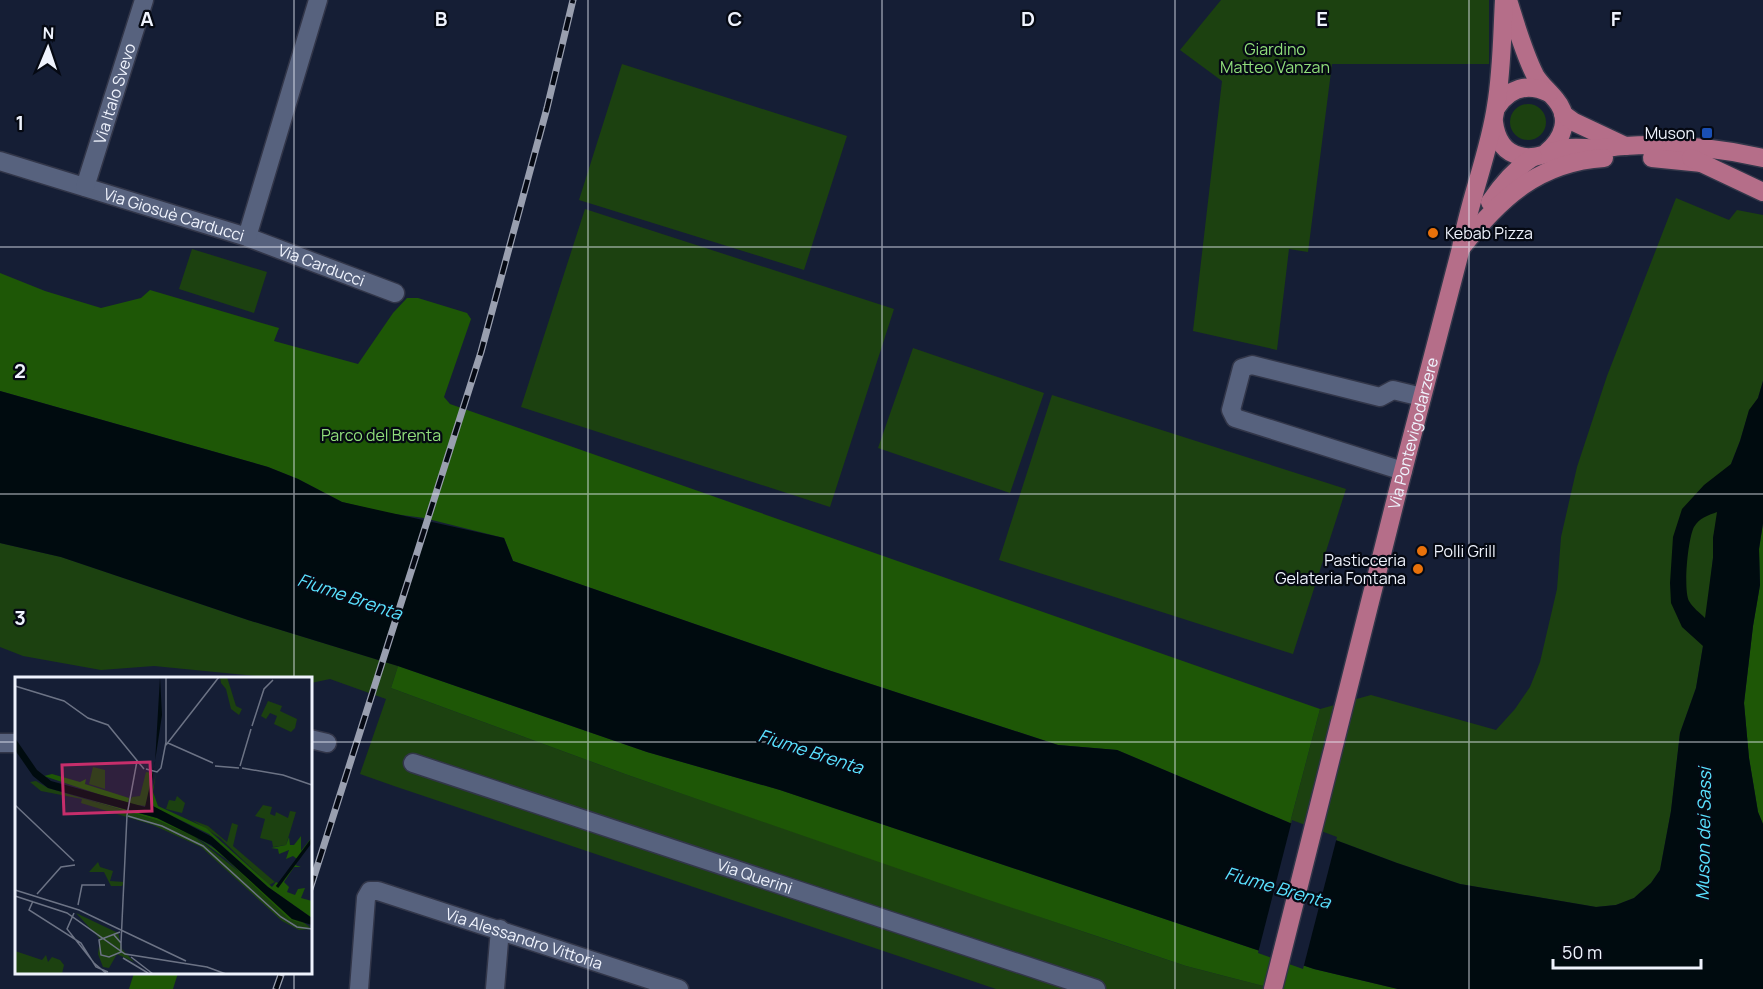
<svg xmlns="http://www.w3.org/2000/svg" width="1763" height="989" font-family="Manrope,sans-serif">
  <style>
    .green { fill: #1c4110 }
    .forest { fill: #1e5706 }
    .water { fill: #000b0f; fill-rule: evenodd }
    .pier { fill: #151e35 }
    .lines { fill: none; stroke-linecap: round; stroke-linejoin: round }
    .minor-casing { stroke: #323649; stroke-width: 21 }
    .major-casing { stroke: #323649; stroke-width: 21 }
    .minor { stroke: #57627e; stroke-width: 18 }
    .major { stroke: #b56e89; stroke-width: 18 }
    .rail-casing { stroke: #999faf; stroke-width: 7 }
    .rail { stroke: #050913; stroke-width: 4.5; stroke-dasharray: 14; stroke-linecap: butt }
    .grid { fill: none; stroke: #eff3fd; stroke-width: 1.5; stroke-opacity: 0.55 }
    .transit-dot { fill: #1a4fb4; stroke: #050913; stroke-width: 2 }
    .food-dot { fill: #e8710a; stroke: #050913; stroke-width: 2 }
    .labels { text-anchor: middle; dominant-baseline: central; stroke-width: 4.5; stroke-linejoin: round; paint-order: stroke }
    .park-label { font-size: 16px; fill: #90de7b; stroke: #050913 }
    .street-label { font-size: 16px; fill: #eff3fd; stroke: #050913 }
    .poi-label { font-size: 16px; fill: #eff3fd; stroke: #050913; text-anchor: end }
    .water-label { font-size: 18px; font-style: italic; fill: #5ae1ff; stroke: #050913 }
    .inset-river { fill: none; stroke: #000b0f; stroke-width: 3 }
    .inset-road { fill: none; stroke: #6c7385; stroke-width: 1.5 }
    .view { fill: #c62e6b; fill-opacity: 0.15; stroke: #c62e6b; stroke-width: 3 }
    .inset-edge { fill: none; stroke: #eff3fd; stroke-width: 3 }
    .grid-label { font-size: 20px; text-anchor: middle; font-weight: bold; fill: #eff3fd; stroke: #050913; stroke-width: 4.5; stroke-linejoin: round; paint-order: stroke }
  </style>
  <rect width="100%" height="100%" fill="#151e35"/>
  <path class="green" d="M1221 0H1489V64H1332L1308 252 1289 249 1277 350 1193 331 1222 81 1180 50Z
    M622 64 847 136 804 270 579 200Z
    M1510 122a18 18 0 1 1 36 0a18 18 0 1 1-36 0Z
    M1676 198 1729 220 1737 210 1763 215V381L1758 398 1749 411 1740 441 1731 464 1713 538V558L1703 646 1696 688 1680 733 1671 811 1660 870 1651 883 1634 898 1616 905 1596 907 1460 884 1397 863 1290 823 1320 709 1371 695 1496 730 1515 709 1530 687 1540 662 1557 589 1561 537 1577 467 1607 376Z
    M585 209 894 309 830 507 521 407Z
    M192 249 267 272 254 313 179 289Z
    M913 348 1044 393 1010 493 878 448Z
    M1052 395 1346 489 1293 654 999 560Z
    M0 543 61 557 248 620 398 666 391 688 625 774 1108 940 1186 966 1275 989H996L394 786 360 774 386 699 330 679 311 683 310 678H276L154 666 101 670 23 656 0 647Z"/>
  <path class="forest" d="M0 273 45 291 101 308 141 298 150 290 279 328 274 341 358 364 393 313 407 298H418L467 313 471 319 444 397 450 404 1320 709 1290 823 1117 750 1058 745 825 669 513 561 504 538 424 518 387 513 342 502 298 479 268 467 0 391Z
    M1763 523V824L1758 812 1749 758 1744 703 1753 626 1760 585 1759 549Z
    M398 666 647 752 780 790 1314 969 1398 989H1275L1186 966 980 897 625 774 391 688Z
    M134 973V972L178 973 173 989H129Z"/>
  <path class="water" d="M1763 381V523L1759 549 1760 585 1753 626 1744 703 1749 758 1758 812 1763 824V989H1398L1314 969 780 790 647 752 398 666 248 620 61 557 0 543V391L268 467 298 479 342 502 504 538 513 561 825 669 1058 745 1117 750 1290 823 1397 863 1460 884 1596 907 1616 905 1634 898 1651 883 1660 870 1671 811 1680 733 1696 688 1703 646 1682 627 1671 603 1670 583 1673 537 1682 509 1704 485 1731 464 1740 441 1749 410 1758 398ZM1717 512 1713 538V558L1705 618C1699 612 1693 608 1689 601 1683 589 1688 538 1694 527 1699 518 1709 515 1717 512Z"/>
  <path class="pier" d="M1292 820 1337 837 1303 969 1258 953Z"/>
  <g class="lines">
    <defs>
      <g id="minor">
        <path id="s1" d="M0 161 247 237 395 293"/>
        <path id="s2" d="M85 187 144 0"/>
        <path d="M247 237 318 0"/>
        <path d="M1403 471 1235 418 1231 410 1242 368 1252 365 1380 397 1393 390 1422 397"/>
        <path d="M310 739 327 743"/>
        <path d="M0 743H16"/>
        <path id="s3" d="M413 763 1096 989"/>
        <path id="s4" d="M359 989 366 898 370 891H378L679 989"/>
        <path d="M495 989 500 929"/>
      </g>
      <g id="major">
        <path d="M1508 0C1516 25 1523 51 1535 75 1540 84 1549 91 1556 100 1571 118 1563 139 1547 152"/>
        <path d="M1496 108C1509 88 1527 82 1549 93"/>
        <path d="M1563 114 1574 122 1625 146"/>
        <path d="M1494 122C1496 138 1503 152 1520 156 1537 161 1553 149 1569 148 1580 147 1591 149 1602 148 1610 148 1617 146 1625 146 1671 143 1718 148 1763 158"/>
        <path d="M1652 158 1702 163"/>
        <path d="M1691 158 1763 192"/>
        <path d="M1490 202C1502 184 1515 169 1533 157"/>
        <path d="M1462 247C1500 198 1539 162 1604 158"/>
        <path id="s5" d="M1273 989 1397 494 1461 248C1469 200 1489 154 1496 106 1502 71 1502 35 1504 0"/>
      </g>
    </defs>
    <use href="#minor" class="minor-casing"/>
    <use href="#major" class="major-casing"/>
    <use href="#minor" class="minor"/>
    <use href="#major" class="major"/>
    <defs>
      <path id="rail" d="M310 889 481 352 547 108 573 0
        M276 989 282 972"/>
    </defs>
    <use href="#rail" class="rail-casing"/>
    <use href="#rail" class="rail"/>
  </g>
  <path class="grid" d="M294 0V678M588 0V989M882 0V989M1175 0V989M1469 0V989M0 247H1763M0 494H1763M0 742H16M310 742H1763M294 972V989"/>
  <rect class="transit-dot" x="1701" y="127" width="12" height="12" rx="3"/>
  <g class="food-dot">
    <circle cx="1433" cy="233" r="6"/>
    <circle cx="1422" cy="551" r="6"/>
    <circle cx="1418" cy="569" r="6"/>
  </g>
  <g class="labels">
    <g class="park-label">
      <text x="1275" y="49">Giardino<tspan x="1275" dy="18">Matteo Vanzan</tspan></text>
      <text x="381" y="435">Parco del Brenta</text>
    </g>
    <g class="street-label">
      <text stroke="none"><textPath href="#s2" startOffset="98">Via Italo Svevo</textPath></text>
      <text stroke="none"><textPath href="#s1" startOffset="182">Via Giosuè Carducci</textPath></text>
      <text stroke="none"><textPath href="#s1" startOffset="338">Via Carducci</textPath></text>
      <text stroke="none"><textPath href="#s5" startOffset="573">Via Pontevigodarzere</textPath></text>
      <text stroke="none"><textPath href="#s3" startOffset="360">Via Querini</textPath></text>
      <text stroke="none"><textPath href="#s4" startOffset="261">Via Alessandro Vittoria</textPath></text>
    </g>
    <g class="poi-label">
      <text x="1695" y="133">Muson</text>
      <text x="1445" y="233" text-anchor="start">Kebab Pizza</text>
      <text x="1434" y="551" text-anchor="start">Polli Grill</text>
      <text x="1406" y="560">Pasticceria<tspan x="1406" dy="18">Gelateria Fontana</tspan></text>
    </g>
    <g class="water-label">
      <text transform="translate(350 596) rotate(19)">Fiume Brenta</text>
      <text transform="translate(811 751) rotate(18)">Fiume Brenta</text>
      <text transform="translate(1703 834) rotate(-89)">Muson dei Sassi</text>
      <text transform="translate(1278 887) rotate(16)">Fiume Brenta</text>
    </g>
  </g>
  <g transform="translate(15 677)">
    <rect width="297" height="297" fill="#151e35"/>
    <path d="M212 0 221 29 227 32 224 38 216 32 211 12 206 6 205 0ZM253 24 267 29 265 34 282 42 280 51 276 55 259 47 262 39 255 36 251 42 246 39ZM78 90 90 93V112L74 107ZM131 95 138 96 131 129 113 127 117 120 125 119ZM21 104 33 111 144 144 180 160 297 252 284 253 267 244 186 170 138 148 66 126 67 122 26 114 15 105ZM162 119 170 126 167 136 151 132 154 123 160 124ZM248 128 257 130 255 137 260 139 261 135 273 141 275 134 281 135 271 168 258 170 257 164 245 161 250 142 240 139ZM177 143 193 149 212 165 217 146 223 148 218 169 260 205 254 208 205 161ZM83 185 85 190 98 194 95 204 109 205 107 209H96L89 195H74ZM61 236 103 256 107 272 119 285 102 277 94 291 88 290 83 277 85 262ZM0 274 27 283 31 278 33 285 37 280 45 283 49 288 47 297H0Z" fill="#1c4110"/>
    <path d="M141 96 138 115 143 129 191 151 257 210 261 205 265 207 282 182 278 179 271 182 274 173 264 177 263 172 256 171 271 168 274 160 275 168H279L286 159V174L297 160 280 188 286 190H279L269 205 274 210 272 215 280 218 283 212 290 211 286 221 297 224V241L253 210 194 157 139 130 136 120ZM37 97 65 105 71 102 70 107 114 121 113 127 29 99ZM68 121 142 141 180 159 205 175 277 242 297 250 274 242 211 182 184 162 144 144Z" fill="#1e5706"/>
    <path d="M145 0 147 38 136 111 138 129 197 160 253 210 297 241V248L277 242 196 168 142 141 33 111 18 99 0 73V61L22 93 36 104 130 130 140 86Z" fill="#000b0f"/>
    <path class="inset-river" d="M262 210 297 163"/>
    <path class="inset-road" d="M0 9 49 24 73 41 93 48 129 92M237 49 249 12 258 3M153 66 198 86M151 68 204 0M200 89 224 91M225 89 236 52M227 91 268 98 297 108M131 92 142 95 146 91 151 65V0M0 128 59 184M113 139 147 149 188 169 266 240 282 250 297 252M0 213 64 233 171 284M22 217 46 190 60 188M0 219 52 236 110 277 192 290 211 297M18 224 14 233 66 266 81 290 93 295M63 228 67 208H90M59 236 52 252 79 286 92 297M99 258 106 266V275L94 280 86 278 84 263 105 255M106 266 112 138 122 84M116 280 138 297M108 281 133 296"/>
    <path class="view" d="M135 85 137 134 49 137 47 88Z"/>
    <rect width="297" height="297" class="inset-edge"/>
  </g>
  <g class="grid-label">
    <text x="147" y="26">A</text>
    <text x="441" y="26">B</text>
    <text x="735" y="26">C</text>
    <text x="1028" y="26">D</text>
    <text x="1322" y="26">E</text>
    <text x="1616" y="26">F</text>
    <text x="20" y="130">1</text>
    <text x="20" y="378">2</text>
    <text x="20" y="625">3</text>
  </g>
  <g transform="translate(48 48) rotate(2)" stroke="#050913" stroke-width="4.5" paint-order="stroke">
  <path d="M0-4.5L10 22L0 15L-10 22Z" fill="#eff3fd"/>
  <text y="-9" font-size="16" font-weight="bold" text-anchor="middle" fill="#eff3fd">N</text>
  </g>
  <path d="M1553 959v9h148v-9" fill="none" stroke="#eff3fd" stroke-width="3"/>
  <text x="1562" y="959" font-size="18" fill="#eff3fd" stroke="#050913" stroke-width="4.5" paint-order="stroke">50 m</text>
</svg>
